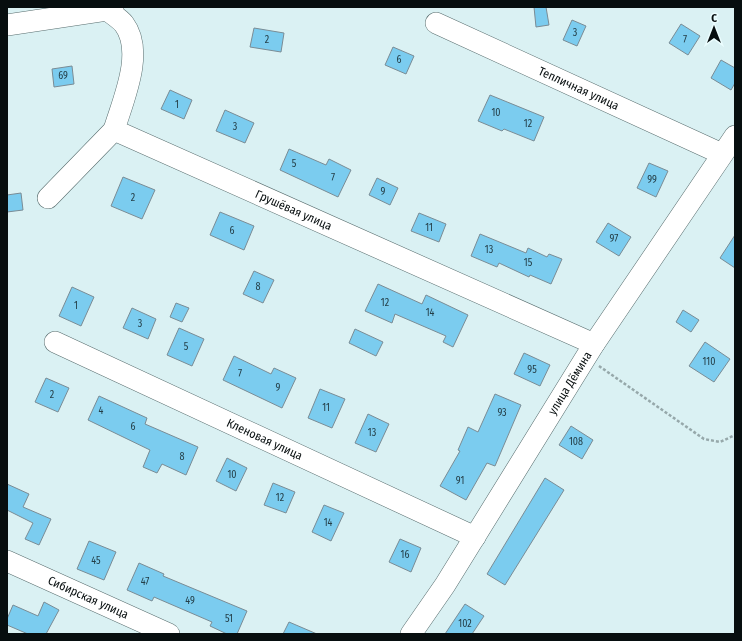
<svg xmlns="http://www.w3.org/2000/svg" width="742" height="641" font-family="'Fira Sans Condensed',sans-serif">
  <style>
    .building { fill: #7bccef; stroke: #7a8c95 }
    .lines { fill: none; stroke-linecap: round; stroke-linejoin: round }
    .minor-casing { stroke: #586d6e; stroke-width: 22 }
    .path { stroke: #96a8aa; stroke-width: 2.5; stroke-dasharray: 3 2; stroke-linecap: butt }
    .minor { stroke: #fff; stroke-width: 21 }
    .labels { text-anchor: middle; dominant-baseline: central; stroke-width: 3; stroke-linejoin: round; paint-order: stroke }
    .number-label { font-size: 10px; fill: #243e47 }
    .street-label { font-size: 12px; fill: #070e0f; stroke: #ebfdfe }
  </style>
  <rect width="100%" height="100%" fill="#daf1f3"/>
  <path class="building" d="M534 7H546L549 25 536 27Z
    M572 20 586 26 577 46 563 40Z
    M681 24 700 36 688 55 669 43Z
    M254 28 284 33 281 52 250 47Z
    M393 47 414 56 406 74 385 65Z
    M721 60 735 68V83L731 90 711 78Z
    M72 66 74 84 54 87 52 69Z
    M170 90 192 100 184 119 161 109Z
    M490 95 544 117 534 141 504 129 502 131 478 121Z
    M225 110 254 123 245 143 216 131Z
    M289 149 326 165 329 159 351 170 338 197 280 170Z
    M649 163 668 171 656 197 637 188Z
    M123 177 155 190 142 219 111 206Z
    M377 178 398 188 390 205 369 195Z
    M21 193 23 210 7 212V195Z
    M220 212 254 226 244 250 210 235Z
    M419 213 446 224 439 242 411 231Z
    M608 223 631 237 619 256 596 242Z
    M480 234 526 253 528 248 547 257 549 254 562 259 551 284 530 275 529 277 499 263 497 267 471 256Z
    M735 235V268L720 258Z
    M254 271 274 280 263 303 243 294Z
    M378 284 422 304 426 295 468 315 453 347 443 342 446 336 395 314 392 323 365 311Z
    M72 287 94 297 81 326 59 316Z
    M176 303 189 308 182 322 170 317Z
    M132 308 156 319 148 339 123 328Z
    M683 310 699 320 691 332 676 322Z
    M179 328 204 339 192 366 167 355Z
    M355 329 383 342 376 356 349 343Z
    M705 342 730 359 714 382 689 366Z
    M524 353 550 365 540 386 514 374Z
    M234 356 271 374 274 368 296 378 282 408 223 380Z
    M46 378 69 388 58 412 35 402Z
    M320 389 345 399 332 428 308 418Z
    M495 394 521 405 495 466 487 463 466 500 440 486 460 451 458 450 468 427 478 432Z
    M99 396 147 418 145 424 198 447 186 475 162 464 157 473 143 467 150 450 88 420Z
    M368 414 389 424 376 452 355 443Z
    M571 426 593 440 582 459 559 445Z
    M227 458 247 468 236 491 216 481Z
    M545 478 564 490 505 585 487 574Z
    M273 483 295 492 286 513 264 505Z
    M7 484 29 494 23 507 51 519 39 545 25 539 33 523 7 510Z
    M324 505 344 513 331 541 312 532Z
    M400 539 421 548 411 572 389 562Z
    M89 541 116 552 104 580 77 569Z
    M139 563 164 574 163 576 247 611 237 634H227L210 626 212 622 154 597 152 601 127 590Z
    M44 602 59 610 46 634H28L7 625V619L13 605 38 616Z
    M465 604 484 616 472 634H445Z
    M289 622 317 634H283Z"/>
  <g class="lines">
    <defs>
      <g id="minor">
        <path id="s1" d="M107 10C112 14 120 19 124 24 145 52 123 100 114 130L594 344"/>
        <path id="s2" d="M436 23 722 154"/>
        <path d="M7 25 107 10 113 7"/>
        <path d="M48 198 114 130"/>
        <path id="s3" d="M55 342 475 537"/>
        <path id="s4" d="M7 561 169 634"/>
        <path id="s5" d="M411 634 445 585 594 344 735 136"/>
      </g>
    </defs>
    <use href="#minor" class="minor-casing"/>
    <path class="path" d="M599 366 704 439 720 442 735 435"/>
    <use href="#minor" class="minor"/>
  </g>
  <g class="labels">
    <g class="number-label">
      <text x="575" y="33">3</text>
      <text x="267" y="40">2</text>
      <text x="685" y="40">7</text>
      <text x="399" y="60">6</text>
      <text x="63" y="76">69</text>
      <text x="177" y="105">1</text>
      <text x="496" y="113">10</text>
      <text x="528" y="124">12</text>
      <text x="235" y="127">3</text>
      <text x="294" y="164">5</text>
      <text x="333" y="178">7</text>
      <text x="652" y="180">99</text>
      <text x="383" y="192">9</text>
      <text x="133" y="198">2</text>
      <text x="429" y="228">11</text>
      <text x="232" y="231">6</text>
      <text x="614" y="239">97</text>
      <text x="489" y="250">13</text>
      <text x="528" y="263">15</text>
      <text x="258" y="287">8</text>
      <text x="385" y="303">12</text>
      <text x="76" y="306">1</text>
      <text x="430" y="313">14</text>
      <text x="140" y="324">3</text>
      <text x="186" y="347">5</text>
      <text x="709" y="362">110</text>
      <text x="532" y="370">95</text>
      <text x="240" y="374">7</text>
      <text x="278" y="388">9</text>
      <text x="52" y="395">2</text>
      <text x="326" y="408">11</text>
      <text x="101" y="411">4</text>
      <text x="502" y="413">93</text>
      <text x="133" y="427">6</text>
      <text x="372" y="433">13</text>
      <text x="576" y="442">108</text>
      <text x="182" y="457">8</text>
      <text x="232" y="475">10</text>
      <text x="460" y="481">91</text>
      <text x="280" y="498">12</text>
      <text x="328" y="523">14</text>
      <text x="405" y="555">16</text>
      <text x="96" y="561">45</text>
      <text x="145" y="582">47</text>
      <text x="190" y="601">49</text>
      <text x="229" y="619">51</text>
      <text x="465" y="624">102</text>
    </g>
    <g class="street-label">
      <text stroke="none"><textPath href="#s2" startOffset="157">Тепличная улица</textPath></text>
      <text stroke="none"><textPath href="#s1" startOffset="329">Грушёвая улица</textPath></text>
      <text stroke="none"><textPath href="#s5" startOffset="297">улица Дёмина</textPath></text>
      <text stroke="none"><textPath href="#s3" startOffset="231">Кленовая улица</textPath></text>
      <text stroke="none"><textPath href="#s4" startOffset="89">Сибирская улица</textPath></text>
    </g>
  </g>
  <rect width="742" height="641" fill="none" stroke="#070e0f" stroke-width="16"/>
  <g transform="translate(714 28)" stroke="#ebfdfe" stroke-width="3" paint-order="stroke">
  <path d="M0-3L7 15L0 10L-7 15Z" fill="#070e0f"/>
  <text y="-6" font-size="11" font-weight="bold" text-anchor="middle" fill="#070e0f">С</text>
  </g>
</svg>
